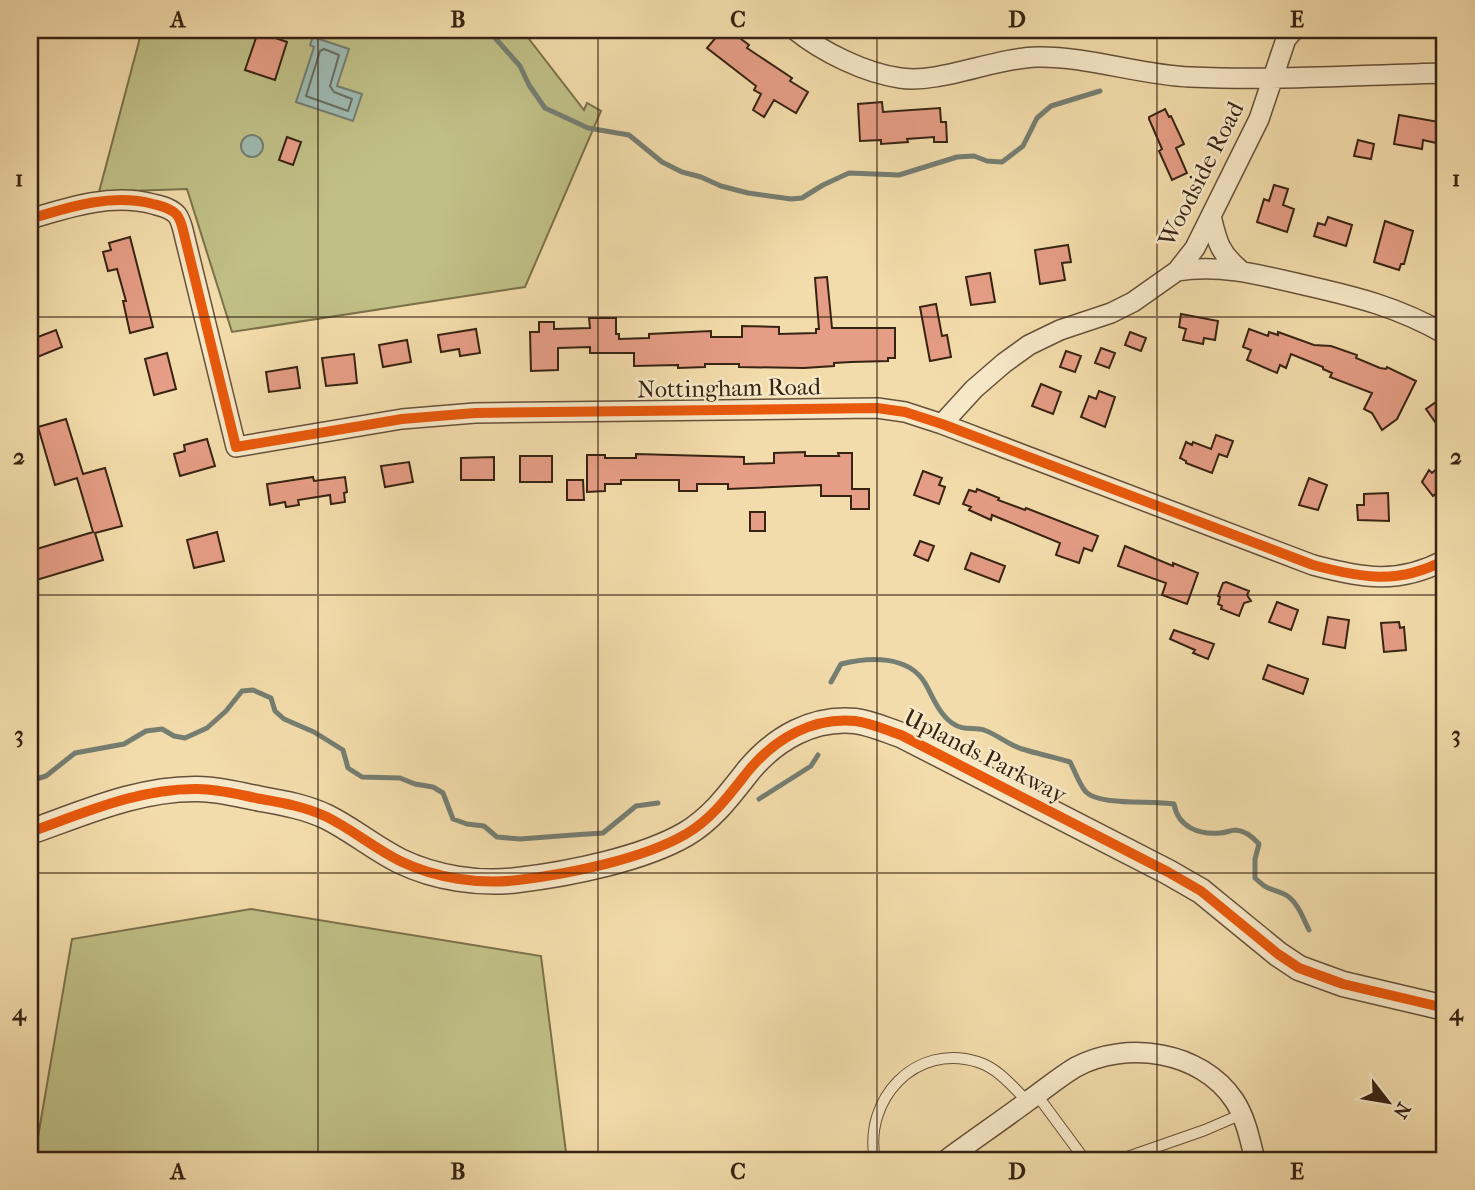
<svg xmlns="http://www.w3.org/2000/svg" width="1475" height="1190" font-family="'IM FELL French Canon',serif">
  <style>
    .green { fill: #bfbf86; stroke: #7b714c; stroke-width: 2 }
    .water { fill: #9ebab2; stroke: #757e72; stroke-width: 2 }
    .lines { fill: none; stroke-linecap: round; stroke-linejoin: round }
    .shore { stroke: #6a6e62; stroke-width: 2 }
    .stream { stroke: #757e72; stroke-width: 5 }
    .building { fill: #e59d85; stroke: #372313; stroke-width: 2 }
    .service-casing { stroke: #665139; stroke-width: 12 }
    .minor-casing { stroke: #665139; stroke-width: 22 }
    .tertiary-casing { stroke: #665139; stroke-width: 27 }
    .service { stroke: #f7e8c8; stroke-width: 10 }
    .minor { stroke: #f7e8c8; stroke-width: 19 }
    .tertiary { stroke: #f7e8c8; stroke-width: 24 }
    .cycleway-casing { stroke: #f7e8c8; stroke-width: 15 }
    .cycleway { stroke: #e8590c; stroke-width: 10 }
    .grid { fill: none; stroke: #372313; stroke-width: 2; stroke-opacity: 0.55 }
    .labels { text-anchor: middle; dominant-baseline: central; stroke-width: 5; stroke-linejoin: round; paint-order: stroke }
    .street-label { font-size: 24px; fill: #372313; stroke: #f7e8c8 }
    .neatline { fill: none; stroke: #372313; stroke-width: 2.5 }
    .grid-label { font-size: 23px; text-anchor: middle; font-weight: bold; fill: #372313 }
  </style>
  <rect width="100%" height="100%" fill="#f3dcab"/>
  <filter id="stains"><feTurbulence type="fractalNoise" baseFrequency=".00286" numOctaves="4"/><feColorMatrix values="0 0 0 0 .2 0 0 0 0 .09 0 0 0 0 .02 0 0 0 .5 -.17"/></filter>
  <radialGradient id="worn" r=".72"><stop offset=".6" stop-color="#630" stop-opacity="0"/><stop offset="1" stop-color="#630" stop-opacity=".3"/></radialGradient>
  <path class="green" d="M142 30H522L584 110 587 103 601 111 525 287 232 332 187 189 99 192Z
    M251 909 541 956 567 1160H34L72 939Z"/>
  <path class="water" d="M313 37 349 49 337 86 362 94 353 121 296 102 314 47 310 45Z
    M241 146a11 11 0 1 1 22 0a11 11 0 1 1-22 0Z"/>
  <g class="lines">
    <path class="shore" d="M324 49 339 55 330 86 334 92 352 99 348 111 306 96 320 51Z"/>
    <path class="stream" d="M488 30 520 66 529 85 545 108 588 128 629 135 662 162 682 172 701 177 721 186 748 193 791 199 802 198 823 185 849 173 899 175 957 157 974 156 987 161 1002 162 1023 146 1037 118 1051 106 1100 91
      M831 682 841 664C870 657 908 655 925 683 933 697 939 714 952 723 963 731 972 727 984 730 998 735 1009 745 1022 749 1038 754 1054 757 1070 762 1075 771 1079 784 1086 792 1100 806 1152 800 1174 804 1178 827 1199 835 1220 833 1225 833 1231 830 1236 830 1246 831 1253 837 1259 844L1255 859V878C1269 891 1268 887 1284 894 1297 900 1303 918 1309 930
      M30 781 46 776 75 753 124 744 146 731 162 729 174 736 185 738 207 728 226 711 242 691 253 690 271 698 275 711 284 719 314 732 343 750 348 768 362 777 400 778 415 784 433 787 443 793 453 819 467 824 484 826 497 837 520 839 573 835 603 833 636 806 658 803
      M759 799 811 766 818 755"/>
  </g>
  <path class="building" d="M722 30 731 36 733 33 749 45 747 48 792 78 790 81 808 92 796 113 774 100 764 117 753 110 761 94 754 90 756 86 707 48Z
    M258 32 287 42 275 80 245 70Z
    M882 102 883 112 940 108 941 122H946L947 142H934V137L907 139 908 142 881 144V140L860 141 858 104Z
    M1165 109 1169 117 1171 116 1184 144 1176 148 1187 173 1172 180 1159 151 1162 149 1149 119V117Z
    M1399 115 1445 123V145L1423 140 1422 149 1394 144Z
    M287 137 301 142 293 165 279 160Z
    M1358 140 1374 144 1371 159 1354 156Z
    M1274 185 1288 189 1283 205 1294 209 1287 232 1257 222 1264 199 1269 201Z
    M1328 217 1352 225 1346 246 1314 236 1318 223 1325 225Z
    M1385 221 1413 231 1404 264H1401L1399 270 1374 262Z
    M130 237 153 327 130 333 123 301H126L117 269 108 271 103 252 111 250 109 243Z
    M1068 245 1071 262 1062 263 1065 280 1040 284 1035 250Z
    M990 273 995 302 971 305 966 277Z
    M827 277 832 328H895V358H888V361L851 362 834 363V366L804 368 739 367V364H705V367L678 368V365L634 366V353H590V347L558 348V370L531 371 530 332H539V322H554V329L590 328 589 318H616V334H619V339L649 338V334L711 331V337H742V326L779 327V334L816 333V329H819L815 278Z
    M936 304 942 336 947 335 951 357 930 361 920 307Z
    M1181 314 1218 321 1215 340 1204 338 1203 344 1183 340 1186 329 1179 327Z
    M476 329 480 353 460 356 459 349 441 352 438 335Z
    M1249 329 1268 336 1269 332 1278 335V332L1314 345 1331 346 1357 355 1356 358 1380 368 1386 369 1387 367 1416 381 1397 419 1382 430 1372 413 1364 409 1372 393 1330 377 1332 373 1323 369V367L1291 354 1286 368 1280 365 1277 373 1247 360 1251 350 1243 347Z
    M56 330 62 347 30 360V340Z
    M1130 332 1146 338 1141 351 1125 345Z
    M407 340 411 362 383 367 379 345Z
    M1101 348 1115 353 1109 368 1095 363Z
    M1066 351 1081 356 1075 372 1060 367Z
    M167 353 176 389 154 395 145 359Z
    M354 354 357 383 326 386 322 358Z
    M297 367 300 388 269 392 266 372Z
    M1041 384 1061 392 1053 414 1032 406Z
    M1099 391 1115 397 1105 427 1081 417 1089 396 1096 399Z
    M1439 400 1445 409V436L1426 409Z
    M66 419 83 474 105 468 122 526 95 533 103 560 30 582V551L93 532 77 478 55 485 38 427Z
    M1216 435 1233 441 1227 457 1219 454 1212 473 1186 463V461L1180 458 1186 442 1192 445 1193 442 1211 449Z
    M207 439 215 466 180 476 174 454 185 451 184 445Z
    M805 452V456H839L838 453H852V489H869V509H851V496H821V485L728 489V484H697V491H679V480H621V484H605V491L587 492V455H605V458H636V454L744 457V464L774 463V453Z
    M520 456H552V482H520Z
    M494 457V480H461V458Z
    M409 462 413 482 385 487 381 466Z
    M1445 462V486L1433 496 1422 482 1429 470 1432 473Z
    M923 471 942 478 939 485 945 487 939 504 914 495Z
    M313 477 314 481 345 477 347 492 344 493 345 502 331 504 330 495 298 500 299 505 286 507 285 502 270 505 267 484Z
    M1309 478 1327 485 1318 510 1299 505Z
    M567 480H583L584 500H567Z
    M977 489 999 498 998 500 1025 510 1026 508 1098 536 1092 551 1084 548 1079 563 1056 555 1060 543 992 515 991 520 969 510 971 507 963 504 969 490 976 492Z
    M1388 493 1389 521 1358 520 1357 505H1364V494Z
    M750 512H765V531H750Z
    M217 532 224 561 194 568 187 540Z
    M920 541 934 546 928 561 914 555Z
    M1125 546 1173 566V563L1198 573 1187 604 1162 595 1166 583 1118 566Z
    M971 553 1005 566 999 582 965 569Z
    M1226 582 1249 591 1247 595 1251 601 1244 603 1239 616 1221 609 1222 606 1218 604 1220 597 1218 596 1223 583Z
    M1277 602 1298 610 1291 630 1269 622Z
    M1328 617 1349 620 1345 648 1323 644Z
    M1399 622 1400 628 1404 627 1406 650 1384 652 1381 623Z
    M1174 630 1214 644 1208 659 1193 653 1195 650 1170 639Z
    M1268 665 1308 679 1303 694 1263 679Z"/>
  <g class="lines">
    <defs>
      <path id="service" d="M1037 1095 1085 1160
        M875 1160C863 1100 915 1042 978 1062 999 1069 1012 1086 1027 1101
        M1119 1160 1205 1130 1242 1114"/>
      <path id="minor" d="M795 30C822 52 865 73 900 78 939 84 994 58 1037 57 1088 56 1139 75 1190 77 1275 81 1360 75 1445 73
        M1211 216C1217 241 1219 252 1239 269
        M30 219C69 207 112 193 153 204 161 206 171 208 177 215 180 219 182 226 183 230L236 447 402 419 475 413 877 408 905 412 942 424 1313 565C1362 578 1398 585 1445 560
        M1177 271C1221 264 1261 275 1304 285 1357 297 1398 307 1445 334
        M942 424 974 389 1004 363 1029 345 1060 330 1111 313 1133 302 1177 271 1195 248 1259 119 1286 39 1294 30
        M946 1160C973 1140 1001 1121 1028 1101 1044 1090 1059 1077 1076 1067 1127 1040 1201 1051 1234 1100 1246 1118 1250 1140 1255 1160"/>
      <path id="tertiary" d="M30 832C84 813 139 788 198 789 219 789 240 795 261 799 284 803 306 807 327 817 353 830 374 848 400 861 435 878 480 885 518 880 569 874 643 859 686 834 713 818 730 794 749 770 776 738 813 717 855 721 871 723 886 730 901 735L1168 872 1201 891 1278 954 1299 968 1343 984 1445 1008"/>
    </defs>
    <use href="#service" class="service-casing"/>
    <use href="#minor" class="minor-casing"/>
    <use href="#tertiary" class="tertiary-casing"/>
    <use href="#service" class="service"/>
    <use href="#minor" class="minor"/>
    <use href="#tertiary" class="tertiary"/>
    <defs>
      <path id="cycleway" d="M30 219C69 207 112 193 153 204 161 206 171 208 177 215 180 219 182 226 183 230L236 447 402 419 475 413 877 408 905 412 942 424 1313 565C1362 578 1398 585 1445 560
        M30 832C84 813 139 788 198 789 219 789 240 795 261 799 284 803 306 807 327 817 353 830 374 848 400 861 435 878 480 885 518 880 569 874 643 859 686 834 713 818 730 794 749 770 776 738 813 717 855 721 871 723 886 730 901 735L1168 872 1201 891 1278 954 1299 968 1343 984 1445 1008"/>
    </defs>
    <use href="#cycleway" class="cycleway-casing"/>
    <use href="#cycleway" class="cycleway"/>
  </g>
  <path class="grid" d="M318 30V1160M598 30V1160M877 30V1160M1157 30V1160M30 317H1445M30 595H1445M30 873H1445"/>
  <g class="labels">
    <g class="street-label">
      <text transform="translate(1201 174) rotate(-63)">Woodside Road</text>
      <text transform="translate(729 388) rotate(-1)">Nottingham Road</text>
      <text transform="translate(985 756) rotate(27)">Uplands Parkway</text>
    </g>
  </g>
  <rect width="1475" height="1190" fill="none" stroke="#f3dcab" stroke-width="77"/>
  <g transform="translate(1388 1102) rotate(121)" stroke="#f7e8c8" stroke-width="5" paint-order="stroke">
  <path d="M0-5L12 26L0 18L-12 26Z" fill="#372313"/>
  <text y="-10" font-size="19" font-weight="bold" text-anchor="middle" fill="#372313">N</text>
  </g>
  <rect x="38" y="38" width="1398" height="1114" class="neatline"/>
  <g class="grid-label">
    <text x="178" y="27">A</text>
    <text x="458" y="27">B</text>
    <text x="738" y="27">C</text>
    <text x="1017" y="27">D</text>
    <text x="1297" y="27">E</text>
    <text x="19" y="186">1</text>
    <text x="1456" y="186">1</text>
    <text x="19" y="464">2</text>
    <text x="1456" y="464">2</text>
    <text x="19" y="742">3</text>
    <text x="1456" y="742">3</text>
    <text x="19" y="1020">4</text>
    <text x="1456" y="1020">4</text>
    <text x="178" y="1179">A</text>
    <text x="458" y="1179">B</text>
    <text x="738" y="1179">C</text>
    <text x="1017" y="1179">D</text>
    <text x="1297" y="1179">E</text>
  </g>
  <rect width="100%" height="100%" filter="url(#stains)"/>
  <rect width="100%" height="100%" fill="url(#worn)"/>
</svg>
